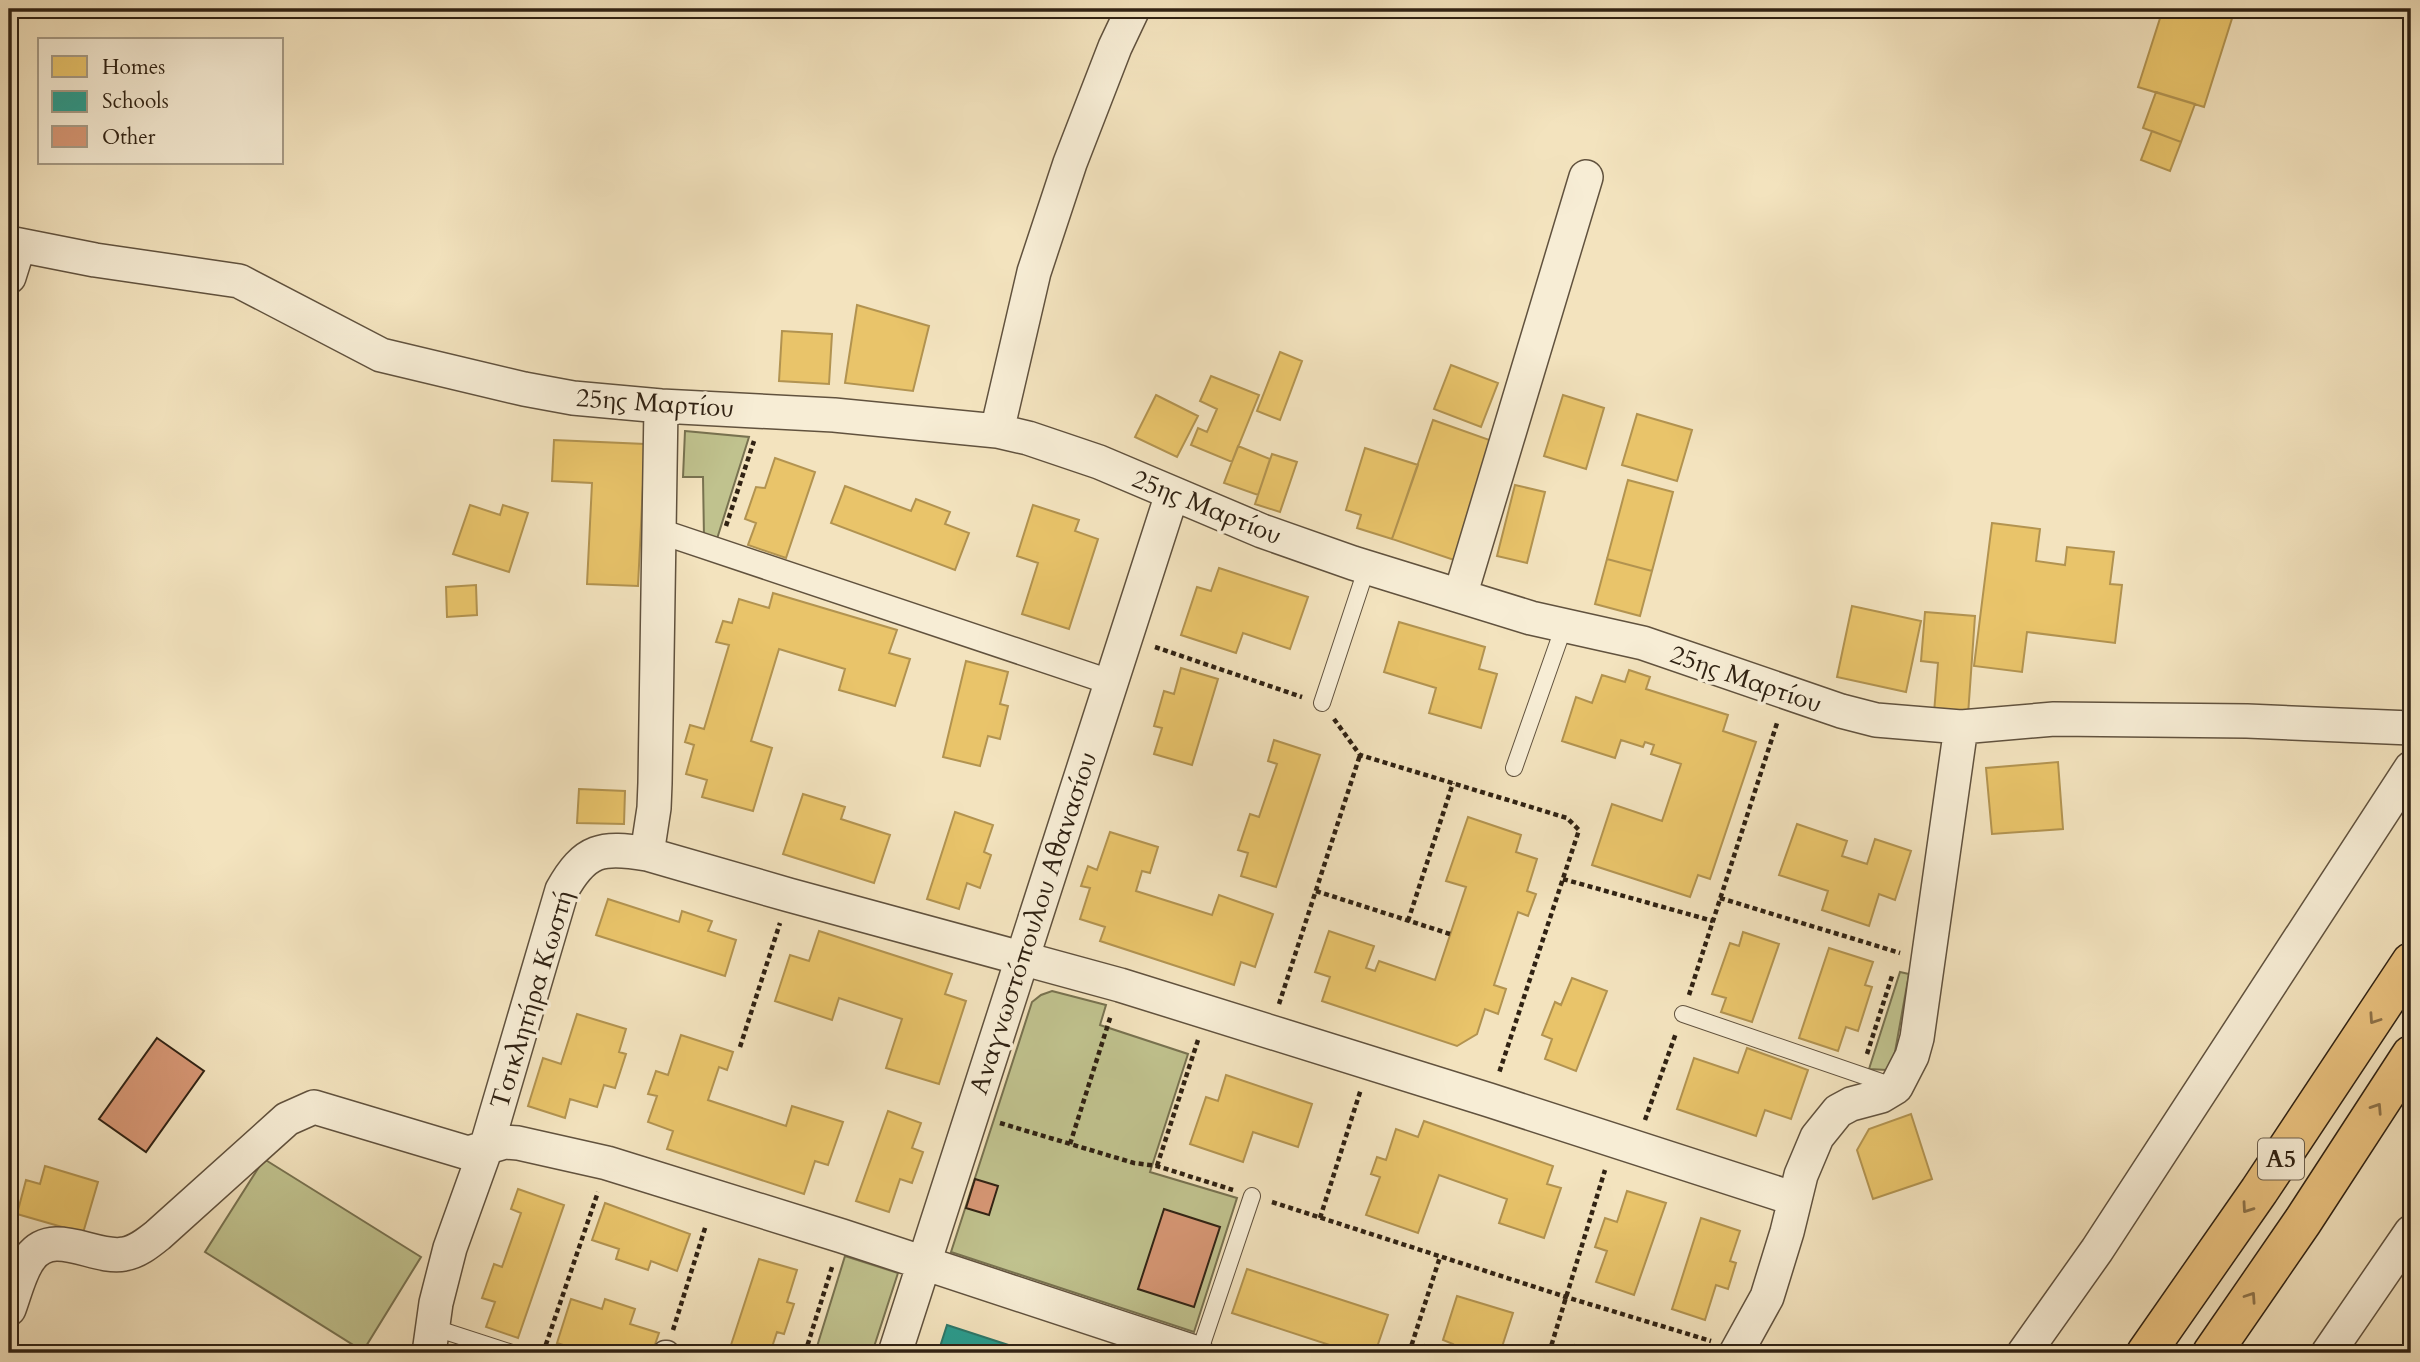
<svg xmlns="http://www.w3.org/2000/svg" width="2420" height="1362" font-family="Cardo,serif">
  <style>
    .green { fill: #c0c28e; stroke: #787250; stroke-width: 2 }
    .homes { fill: #e9c46a; stroke: #b29350; stroke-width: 2 }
    .schools { fill: #2a9d8f; stroke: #2c786a; stroke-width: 2 }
    .building { fill: #d79775; stroke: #302213; stroke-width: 2 }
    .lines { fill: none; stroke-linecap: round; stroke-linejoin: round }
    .service-casing { stroke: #61523e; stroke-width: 18 }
    .pedestrian-casing { stroke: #61523e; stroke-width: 27 }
    .minor-casing { stroke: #61523e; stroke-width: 36 }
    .motorway-casing { stroke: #302213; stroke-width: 41 }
    .path { stroke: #302213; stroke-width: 4.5; stroke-dasharray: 5 3.5; stroke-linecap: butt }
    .service { stroke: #f7edd5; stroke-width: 16 }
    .pedestrian { stroke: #f7edd5; stroke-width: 24 }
    .minor { stroke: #f7edd5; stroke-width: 33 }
    .motorway { stroke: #eac27f; stroke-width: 38 }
    .oneway { stroke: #8d7249 }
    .labels { text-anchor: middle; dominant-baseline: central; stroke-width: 7; stroke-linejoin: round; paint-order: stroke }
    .shield { fill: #f7edd5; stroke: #6c5f4d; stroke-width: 2 }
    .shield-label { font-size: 24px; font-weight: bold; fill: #302213 }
    .street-label { font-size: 26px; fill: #302213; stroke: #f7edd5 }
  </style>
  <rect width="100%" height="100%" fill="#f3e3be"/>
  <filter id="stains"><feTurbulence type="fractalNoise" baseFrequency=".00286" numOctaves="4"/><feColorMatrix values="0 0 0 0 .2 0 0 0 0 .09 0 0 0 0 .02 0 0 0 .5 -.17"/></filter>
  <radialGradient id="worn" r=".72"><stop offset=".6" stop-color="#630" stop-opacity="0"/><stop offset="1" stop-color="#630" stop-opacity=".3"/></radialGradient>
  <path class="green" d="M685 431 749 437 716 542 704 538 703 477H683Z
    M1900 972 1909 974 1893 1063 1887 1070 1869 1069Z
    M1052 991 1106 1005 1100 1025 1188 1054 1150 1172 1237 1198 1194 1332 951 1252 1032 1002 1041 995Z
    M264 1159 421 1257 363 1351 205 1252Z
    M845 1256 898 1273 872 1353H815Z"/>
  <path class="homes" d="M2163 9H2235L2204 107 2138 87Z
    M2156 92 2195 104 2181 142 2143 128Z
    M2152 131 2181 142 2170 171 2141 160Z
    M857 305 929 326 913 391 845 383Z
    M782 331 832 334 829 384 779 381Z
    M1280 352 1302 361 1280 420 1257 411Z
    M1451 365 1498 383 1481 427 1434 409Z
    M1211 376 1259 395 1232 462 1191 445 1198 428 1207 432 1217 409 1200 401Z
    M1156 395 1198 416 1177 457 1135 437Z
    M1563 395 1604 408 1586 469 1544 456Z
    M1637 414 1692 430 1677 481 1622 465Z
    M1433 420 1498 443 1457 561 1392 539Z
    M554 440 645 444 638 586 587 584 592 483 552 481Z
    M1238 446 1270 459 1258 495 1224 483Z
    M1365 448 1418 465 1392 539 1357 528 1361 515 1346 510Z
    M1272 454 1297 462 1280 512 1255 504Z
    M775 458 815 472 786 558 748 545 756 523 745 519 756 487 765 488Z
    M1628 480 1673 492 1652 571 1607 559Z
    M1515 485 1545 492 1527 563 1497 556Z
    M845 486 911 511 916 499 950 512 945 524 969 533 955 570 831 523Z
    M470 505 500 515 503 505 528 513 509 572 453 554Z
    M1033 505 1079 520 1075 531 1098 539 1069 629 1022 614 1038 563 1017 556Z
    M1992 523 2040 529 2036 561 2065 565 2067 547 2114 552 2110 584 2122 585 2115 643 2027 632 2022 672 1974 666Z
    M1607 559 1652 571 1640 616 1595 604Z
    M1219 568 1308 597 1290 649 1243 633 1236 653 1181 635 1197 587 1211 591Z
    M476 585 477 615 447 617 446 587Z
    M773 593 897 630 889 653 910 659 895 706 839 690 845 669 779 649 751 741 772 748 753 811 702 797 707 780 686 774 694 745 685 742 690 725 704 729 729 645 716 642 723 621 732 623 739 599 769 608Z
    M1852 606 1921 621 1906 692 1837 677Z
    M1925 612 1975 616 1968 715 1934 713 1938 663 1921 661Z
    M1399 622 1485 647 1479 669 1497 674 1481 728 1429 713 1436 688 1384 672Z
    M966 661 1008 672 1000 704 1008 706 1000 739 988 736 980 766 943 757Z
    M1181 668 1218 679 1192 765 1154 754 1162 728 1154 726 1164 691 1174 694Z
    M1629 670 1650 677 1646 689 1728 715 1723 731 1756 742 1710 879 1698 875 1690 897 1592 865 1612 804 1662 821 1681 764 1651 754 1654 745 1645 742 1643 747 1621 740 1615 758 1562 741 1576 697 1592 703 1602 675 1625 682Z
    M1274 740 1320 755 1276 887 1241 876 1248 853 1238 850 1250 814 1259 817 1277 764 1268 761Z
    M2058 762 2063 829 1992 834 1986 768Z
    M579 789 625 791 624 824 577 823Z
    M803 794 845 807 841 819 890 835 874 883 783 854Z
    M955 812 993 825 984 852 991 855 980 888 967 883 959 909 927 899Z
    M1468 817 1521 835 1516 852 1537 859 1527 891 1536 894 1528 916 1518 912 1494 985 1506 989 1498 1014 1485 1009 1477 1034 1457 1046 1322 1001 1330 977 1315 972 1329 931 1374 946 1366 968 1375 971 1379 961 1435 980 1466 887 1446 881Z
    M1797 824 1847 841 1842 856 1867 864 1875 839 1911 851 1895 900 1879 894 1869 926 1822 910 1828 891 1779 875Z
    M1110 832 1158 847 1150 873 1142 871 1136 891 1212 915 1219 895 1273 914 1255 967 1241 962 1234 985 1100 941 1105 927 1080 919 1090 888 1081 886 1088 866 1097 870Z
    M608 899 679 922 682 911 712 921 708 931 736 940 725 976 596 935Z
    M819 931 952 974 945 994 966 1001 939 1084 886 1068 902 1019 839 998 832 1020 775 1001 790 955 809 961Z
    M1743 932 1779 944 1752 1022 1721 1012 1726 998 1712 994 1730 943 1739 946Z
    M1829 948 1873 962 1865 985 1872 987 1858 1031 1846 1027 1838 1051 1799 1038Z
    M1572 978 1607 991 1576 1071 1545 1059 1552 1039 1542 1035 1555 1002 1561 1005Z
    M577 1014 626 1029 619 1052 626 1054 615 1088 604 1085 597 1107 570 1099 565 1118 528 1106 543 1058 561 1064Z
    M681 1035 733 1052 727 1070 719 1067 708 1100 786 1126 792 1106 843 1122 828 1165 815 1161 804 1194 667 1149 673 1131 648 1122 657 1096 648 1094 656 1071 668 1075Z
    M1747 1048 1808 1070 1791 1119 1765 1110 1756 1136 1677 1109 1694 1058 1738 1073Z
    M1226 1075 1312 1104 1298 1147 1253 1132 1243 1162 1190 1144 1206 1097 1218 1101Z
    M888 1111 921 1123 912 1148 923 1152 912 1183 900 1179 889 1212 856 1201Z
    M1911 1114 1932 1179 1873 1199 1857 1150 1869 1129Z
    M1424 1121 1553 1166 1547 1184 1561 1188 1544 1238 1499 1223 1507 1199 1439 1175 1418 1233 1366 1215 1380 1177 1371 1174 1377 1157 1386 1160 1396 1129 1418 1137Z
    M45 1166 98 1182 83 1233 17 1214 26 1180 40 1184Z
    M518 1189 564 1205 518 1338 486 1327 495 1302 482 1298 494 1264 502 1267 521 1213 511 1209Z
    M1627 1191 1666 1203 1634 1295 1596 1282 1607 1251 1595 1247 1605 1218 1617 1222Z
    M605 1203 690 1234 677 1271 651 1261 648 1270 616 1259 619 1249 592 1240Z
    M1701 1218 1740 1231 1730 1261 1736 1263 1728 1289 1716 1285 1705 1320 1672 1309Z
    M759 1259 797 1270 787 1302 794 1304 784 1334 777 1332 770 1353H746L730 1348Z
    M1247 1269 1388 1315 1375 1353H1354L1232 1313Z
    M1457 1296 1513 1313 1500 1353H1422L1425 1345 1450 1352 1453 1344 1443 1340Z
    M571 1299 602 1309 605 1299 635 1309 630 1324 659 1333 652 1353H588L557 1343Z
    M1575 1345 1598 1353H1573Z"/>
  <path class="schools" d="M947 1325 1033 1353H938Z"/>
  <path class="building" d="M157 1038 204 1071 146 1152 99 1119Z
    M975 1179 998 1186 989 1215 966 1208Z
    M1164 1209 1220 1227 1194 1307 1138 1289Z"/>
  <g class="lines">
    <defs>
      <path id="service" d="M1322 703 1367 567
        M1514 768 1564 626
        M1683 1014 1896 1087
        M432 1327 512 1353
        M1199 1353 1252 1196"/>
      <path id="pedestrian" d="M659 531 1110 682
        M665 1353H667"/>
      <path id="minor" d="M9 243 95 260 239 281 381 355 524 389 573 398 661 406 834 415 997 431 1028 438 1099 462 1262 531 1353 563 1531 618 1643 643 1841 711 1876 720 1961 727 2054 719 2247 721 2411 728
        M9 277 19 245
        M997 431 1034 272 1070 163 1115 47 1133 9
        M1460 596 1586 177
        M647 854 789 895 1120 985 1489 1100 1795 1199
        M9 1309C15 1293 20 1271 30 1258 53 1226 95 1260 124 1254 137 1252 148 1243 158 1235L287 1119 314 1107 468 1153 505 1142 518 1143 607 1163 842 1236 1197 1353
        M429 1353 436 1303 450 1248 486 1148 562 890C585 849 602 846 647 854L654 808 655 783 661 406
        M895 1353 1172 494
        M1736 1353 1767 1297 1787 1232 1801 1175 1817 1137 1838 1111 1851 1104 1881 1096 1896 1087 1912 1056 1917 1038 1961 727
        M2024 1353 2097 1250 2411 768
        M2328 1353 2411 1232"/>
      <path id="motorway" d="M2146 1353 2259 1191 2411 962
        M2212 1353 2303 1221 2411 1055"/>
    </defs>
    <use href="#service" class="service-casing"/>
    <use href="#pedestrian" class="pedestrian-casing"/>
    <use href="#minor" class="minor-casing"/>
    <use href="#motorway" class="motorway-casing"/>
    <path class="path" d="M726 526 754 441
      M1155 647 1302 697
      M1334 719 1360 755 1567 818 1579 830 1499 1073
      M1563 879 1713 921
      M1316 891 1450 934
      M1720 898 1900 953
      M1408 921 1453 783
      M1689 995 1778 720
      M1279 1004 1360 755
      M740 1047 780 923
      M1867 1054 1892 976
      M1645 1120 1676 1033
      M1000 1123 1134 1163 1157 1166 1233 1190
      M1070 1144 1111 1015
      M1157 1166 1198 1040
      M1272 1202 1566 1297 1711 1341
      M1320 1218 1361 1089
      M673 1330 706 1225
      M543 1353 598 1192
      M805 1353 833 1264
      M1409 1353 1440 1257
      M1549 1353 1605 1170"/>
    <use href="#service" class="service"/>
    <use href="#pedestrian" class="pedestrian"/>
    <use href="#minor" class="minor"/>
    <use href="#motorway" class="motorway"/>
  </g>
  <defs><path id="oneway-chevron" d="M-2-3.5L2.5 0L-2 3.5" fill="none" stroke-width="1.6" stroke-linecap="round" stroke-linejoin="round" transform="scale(1.75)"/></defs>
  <g class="oneway">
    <use href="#oneway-chevron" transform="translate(2374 1019) rotate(124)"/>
    <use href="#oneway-chevron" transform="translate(2377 1108) rotate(-57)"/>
    <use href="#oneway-chevron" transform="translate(2247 1208) rotate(125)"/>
    <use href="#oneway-chevron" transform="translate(2251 1297) rotate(-56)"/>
  </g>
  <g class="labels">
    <rect class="shield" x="2258" y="1138.5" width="46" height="41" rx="5"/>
    <g class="shield-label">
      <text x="2281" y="1159">Α5</text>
    </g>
    <g class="street-label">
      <text transform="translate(655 403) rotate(4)">25ης Μαρτίου</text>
      <text transform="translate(1207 507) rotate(22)">25ης Μαρτίου</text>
      <text transform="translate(1746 679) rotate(19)">25ης Μαρτίου</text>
      <text transform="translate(1033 923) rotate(-72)">Αναγνωστόπουλου Αθανασίου</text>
      <text transform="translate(532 999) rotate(-73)">Τσικλητήρα Κωστή</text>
    </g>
  </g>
  <rect width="2420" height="1362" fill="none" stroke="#f3e3be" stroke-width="35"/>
  <rect x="10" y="10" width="2399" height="1341" fill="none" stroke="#302213" stroke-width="3.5"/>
  <rect x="18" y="18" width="2385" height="1327" fill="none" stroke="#302213" stroke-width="2"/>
  <rect x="38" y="38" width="245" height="126" fill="#f7edd5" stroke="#a79c87" stroke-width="2"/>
  <rect x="52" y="56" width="35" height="21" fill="#e9c46a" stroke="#a79c87" stroke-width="2"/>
  <text x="102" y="74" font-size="21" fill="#302213">Homes</text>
  <rect x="52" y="91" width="35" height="21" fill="#2a9d8f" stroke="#a79c87" stroke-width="2"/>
  <text x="102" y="108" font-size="21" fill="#302213">Schools</text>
  <rect x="52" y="126" width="35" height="21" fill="#d79775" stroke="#a79c87" stroke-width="2"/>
  <text x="102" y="144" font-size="21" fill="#302213">Other</text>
  <rect width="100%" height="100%" filter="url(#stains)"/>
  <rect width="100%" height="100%" fill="url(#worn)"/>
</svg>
